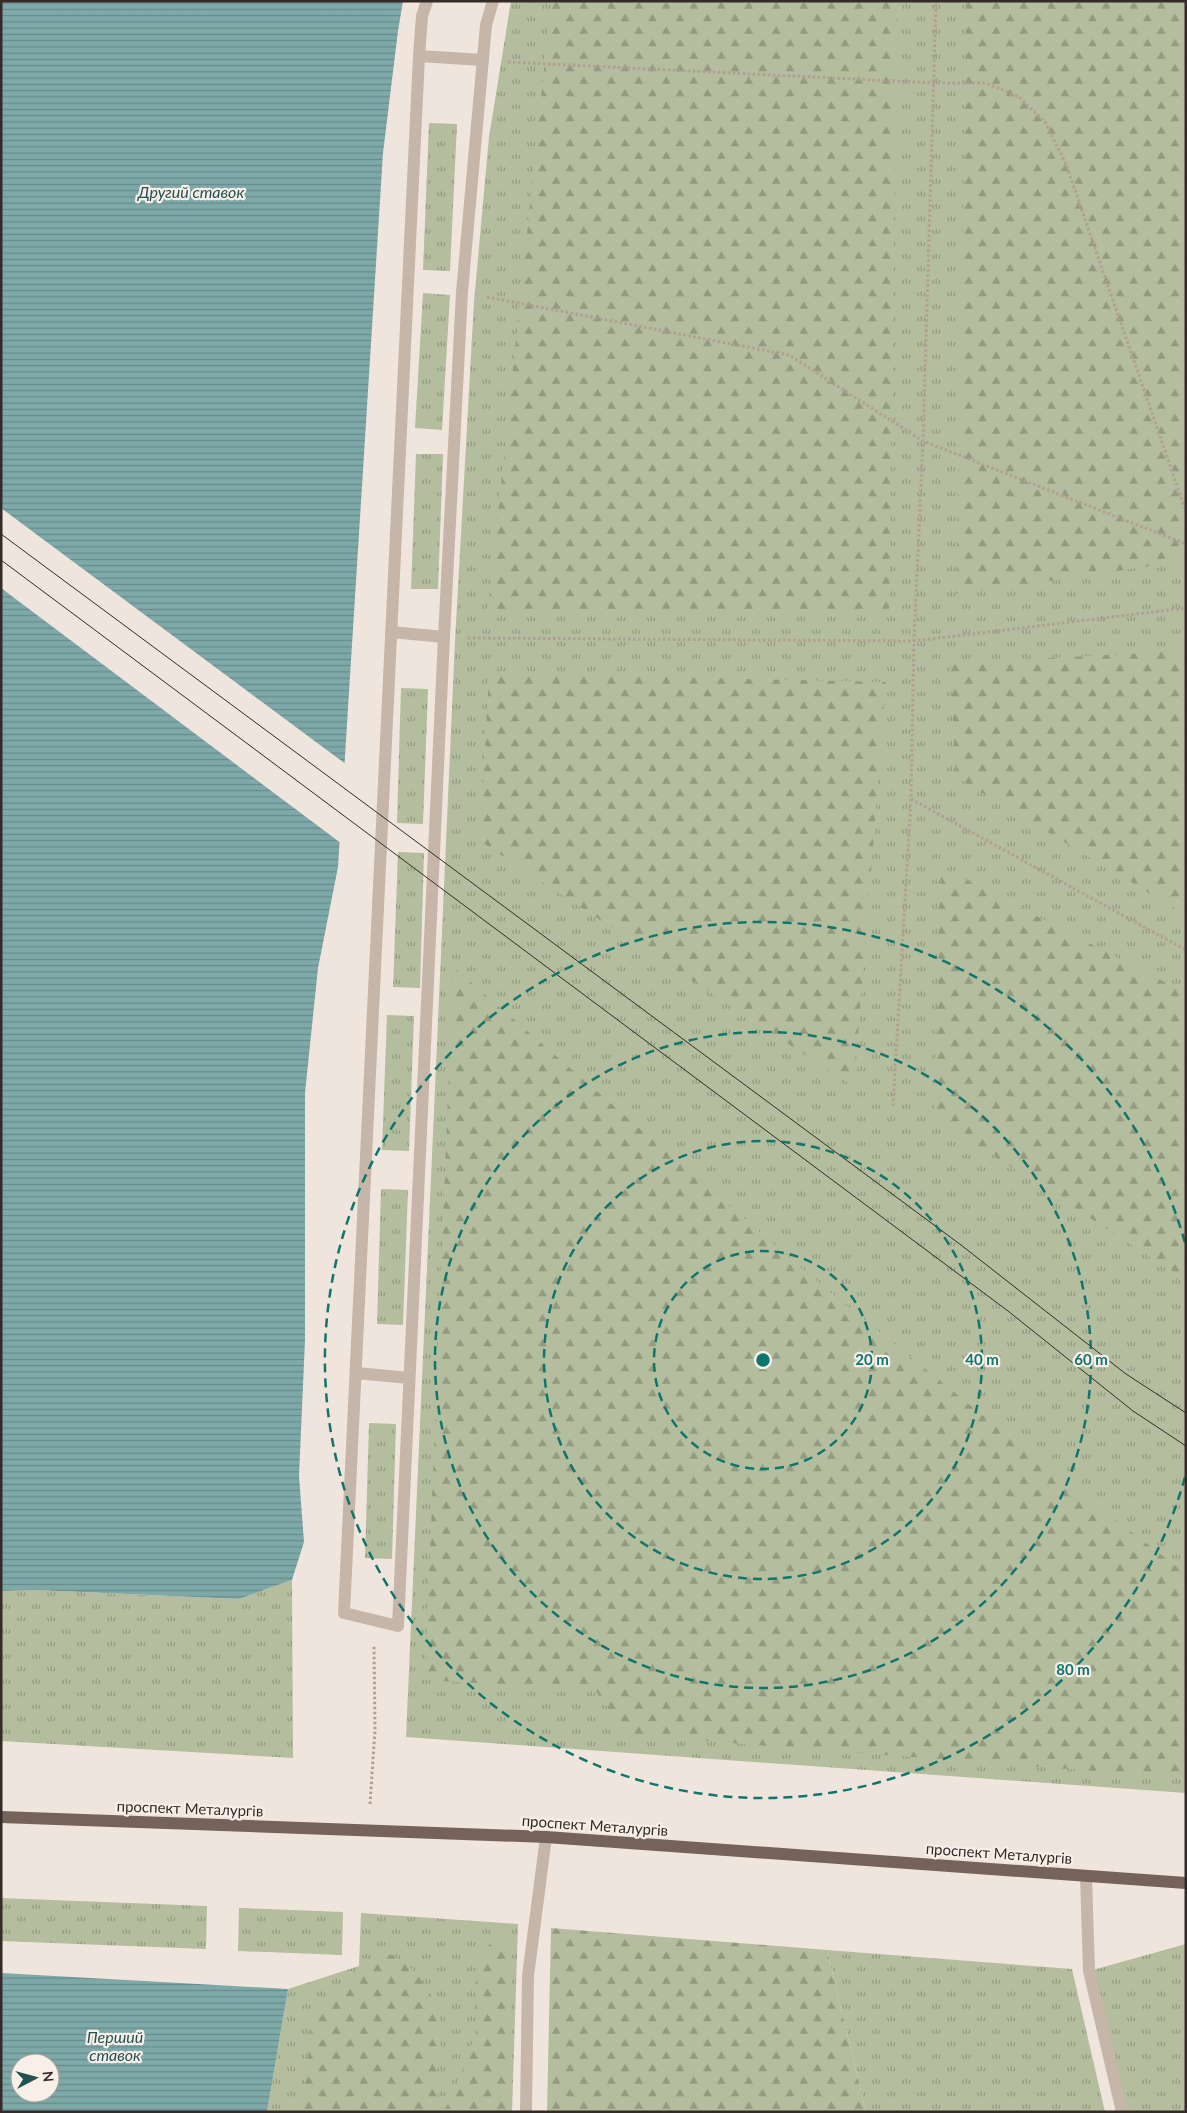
<svg xmlns="http://www.w3.org/2000/svg" width="1187" height="2113" font-family="Lato,sans-serif">
  <style>
    .grass { fill: url(#grass-tufts) }
    .forest { fill: url(#forest-firs) }
    .water { fill: url(#water-rules); fill-rule: evenodd }
    .pier { fill: #efe5dc }
    .lines { fill: none; stroke-linecap: round; stroke-linejoin: round }
    .path { stroke: #b29f94; stroke-width: 3; stroke-dasharray: 2.5 2.5; stroke-linecap: butt }
    .lane { stroke: #c6b5a9; stroke-width: 12 }
    .street { stroke: #c6b5a9; stroke-width: 12 }
    .primary { stroke: #74625b; stroke-width: 12 }
    .tram { stroke: #342b28; stroke-width: 1 }
    .ring { fill: none; stroke: #0f766e; stroke-width: 2.5; stroke-dasharray: 9 6 }
    .labels { text-anchor: middle; dominant-baseline: central; stroke-width: 4.5; stroke-linejoin: round; paint-order: stroke }
    .street-label { font-size: 15px; fill: #342b28; stroke: #f7efe8 }
    .water-label { font-size: 16px; font-style: italic; fill: #225151; stroke: #f7efe8 }
    .centre { fill: #0f766e; stroke: #f7efe8; stroke-width: 2.5 }
    .ring-label { font-size: 15px; text-anchor: middle; font-weight: bold; fill: #0f766e; stroke: #f7efe8; stroke-width: 4.5; stroke-linejoin: round; paint-order: stroke }
  </style>
  <defs>
    <pattern id="grass-tufts" width="24" height="20" patternUnits="userSpaceOnUse" patternTransform="scale(1.25)"><rect width="24" height="20" fill="#b4bd9d"/><path d="M3 7l-1-3M5 7V3M7 7l1-3M15 17l-1-3M17 17v-4M19 17l1-3" fill="none" stroke="#939a80"/></pattern>
    <pattern id="forest-firs" width="22" height="20" patternUnits="userSpaceOnUse" patternTransform="scale(1.25)"><rect width="22" height="20" fill="#b4bd9d"/><path d="M5 1l3.5 6h-7zM16 11l3.5 6h-7z" fill="#939a80"/></pattern>
    <pattern id="water-rules" width="6" height="5" patternUnits="userSpaceOnUse" patternTransform="scale(1.25)"><rect width="6" height="5" fill="#7ea9a9"/><path d="M0 2.5h6" fill="none" stroke="#688a8a"/></pattern>
  </defs>
  <rect width="100%" height="100%" fill="#efe5dc"/>
  <path class="grass" d="M511 1H1186V1793L406 1737 455 641 474 302 489 137Z
    M429 123 457 124 450 271 423 270Z
    M423 293 450 295 442 430 415 428Z
    M416 454H443L438 589H411Z
    M401 688 428 689 423 824 397 823Z
    M398 852 424 853 420 988 393 987Z
    M387 1015 414 1016 409 1151 382 1150Z
    M381 1189 408 1190 403 1325 377 1324Z
    M369 1423 396 1424 392 1559 365 1558Z
    M292 1580 293 1758 1 1741V1591L36 1590 239 1599Z
    M1 1898 207 1906 206 1949 1 1941Z
    M239 1908 343 1912 342 1955 238 1951Z
    M361 1913 518 1924 512 2112H267L288 1989 359 1966Z
    M1186 1944V2112H1122L1089 1971Z
    M827 1950 1072 1969 1105 2112H866Z"/>
  <path class="forest" d="M551 1H897L889 614 488 610Z
    M967 1H1186V561L956 594Z
    M1186 651V915L956 777 950 663Z
    M489 673 886 682 854 1087 480 841Z
    M941 867 1186 993V1280L934 1117Z
    M453 967 814 1279 1028 1452 1186 1574V1778L627 1735 595 1690 425 1680Z
    M551 1928 827 1950 866 2112H547Z
    M497 1938 507 1940 512 1967 505 1999 509 2052 506 2112H301L312 2022 327 1999 341 1986 360 1978 375 1950C410 1955 440 1996 441 2031 442 2062 429 2079 444 2110L454 2095 476 2031 475 1989 479 1955Z"/>
  <path class="water" d="M1 1H403L398 31 383 153 338 867 318 968 305 1093V1340L299 1476 304 1542 292 1580 239 1599 36 1590 1 1591Z
    M1 1973 288 1989 267 2112H1ZM20 2063H50V2093H20Z"/>
  <path class="pier" d="M1 508 347 765 342 844 1 588Z"/>
  <g class="lines">
    <path class="path" d="M508 62 935 83H986L1019 97 1045 122 1066 164 1186 512
      M487 297 789 355 923 441 1186 544
      M468 638 914 641 1186 608
      M911 799 1186 950
      M893 1106 911 799 914 641 923 441 936 1
      M370 1804 375 1730 374 1646"/>
    <path class="lane" d="M526 2112 528 1976 546 1837"/>
    <path class="street" d="M427 1 422 16 419 56 344 1613 398 1626 444 637 462 292 486 25 493 1
      M419 56 483 60
      M391 632 444 637
      M356 1373 409 1378
      M1086 1876 1089 1971 1122 2112"/>
    <path class="primary" d="M1 1817 546 1837 1186 1883"/>
    <path class="tram" d="M1 534 961 1245 1126 1374 1186 1413
      M1 560 1008 1311 1133 1411 1186 1446"/>
  </g>
  <g class="ring">
    <circle cx="763" cy="1360" r="109"/>
    <circle cx="763" cy="1360" r="219"/>
    <circle cx="763" cy="1360" r="328"/>
    <path d="M1185 1477A438 438 0 1 1 1185 1243"/>
  </g>
  <g class="labels">
    <g class="street-label">
      <text transform="translate(190 1808) rotate(2)">проспект Металургів</text>
      <text transform="translate(595 1825) rotate(4)">проспект Металургів</text>
      <text transform="translate(999 1853) rotate(4)">проспект Металургів</text>
    </g>
    <g class="water-label">
      <text x="191" y="191">Другий ставок</text>
      <text x="115" y="2036">Перший<tspan x="115" dy="18">ставок</tspan></text>
    </g>
  </g>
  <circle cx="763" cy="1360" r="8" class="centre"/>
  <g class="ring-label">
    <text x="872" y="1365">20 m</text>
    <text x="982" y="1365">40 m</text>
    <text x="1091" y="1365">60 m</text>
    <text x="1073" y="1675">80 m</text>
  </g>
  <rect width="1187" height="2113" fill="none" stroke="#342b28" stroke-width="5"/>
  <g transform="translate(35 2078) rotate(84)"><circle r="24" fill="#f7efe8" stroke="#a9a19b"/>
  <path d="M0-4L9 19L0 12L-9 19Z" fill="#225151"/>
  <text y="-8" font-size="14" font-weight="bold" text-anchor="middle" fill="#342b28">N</text>
  </g>
</svg>
